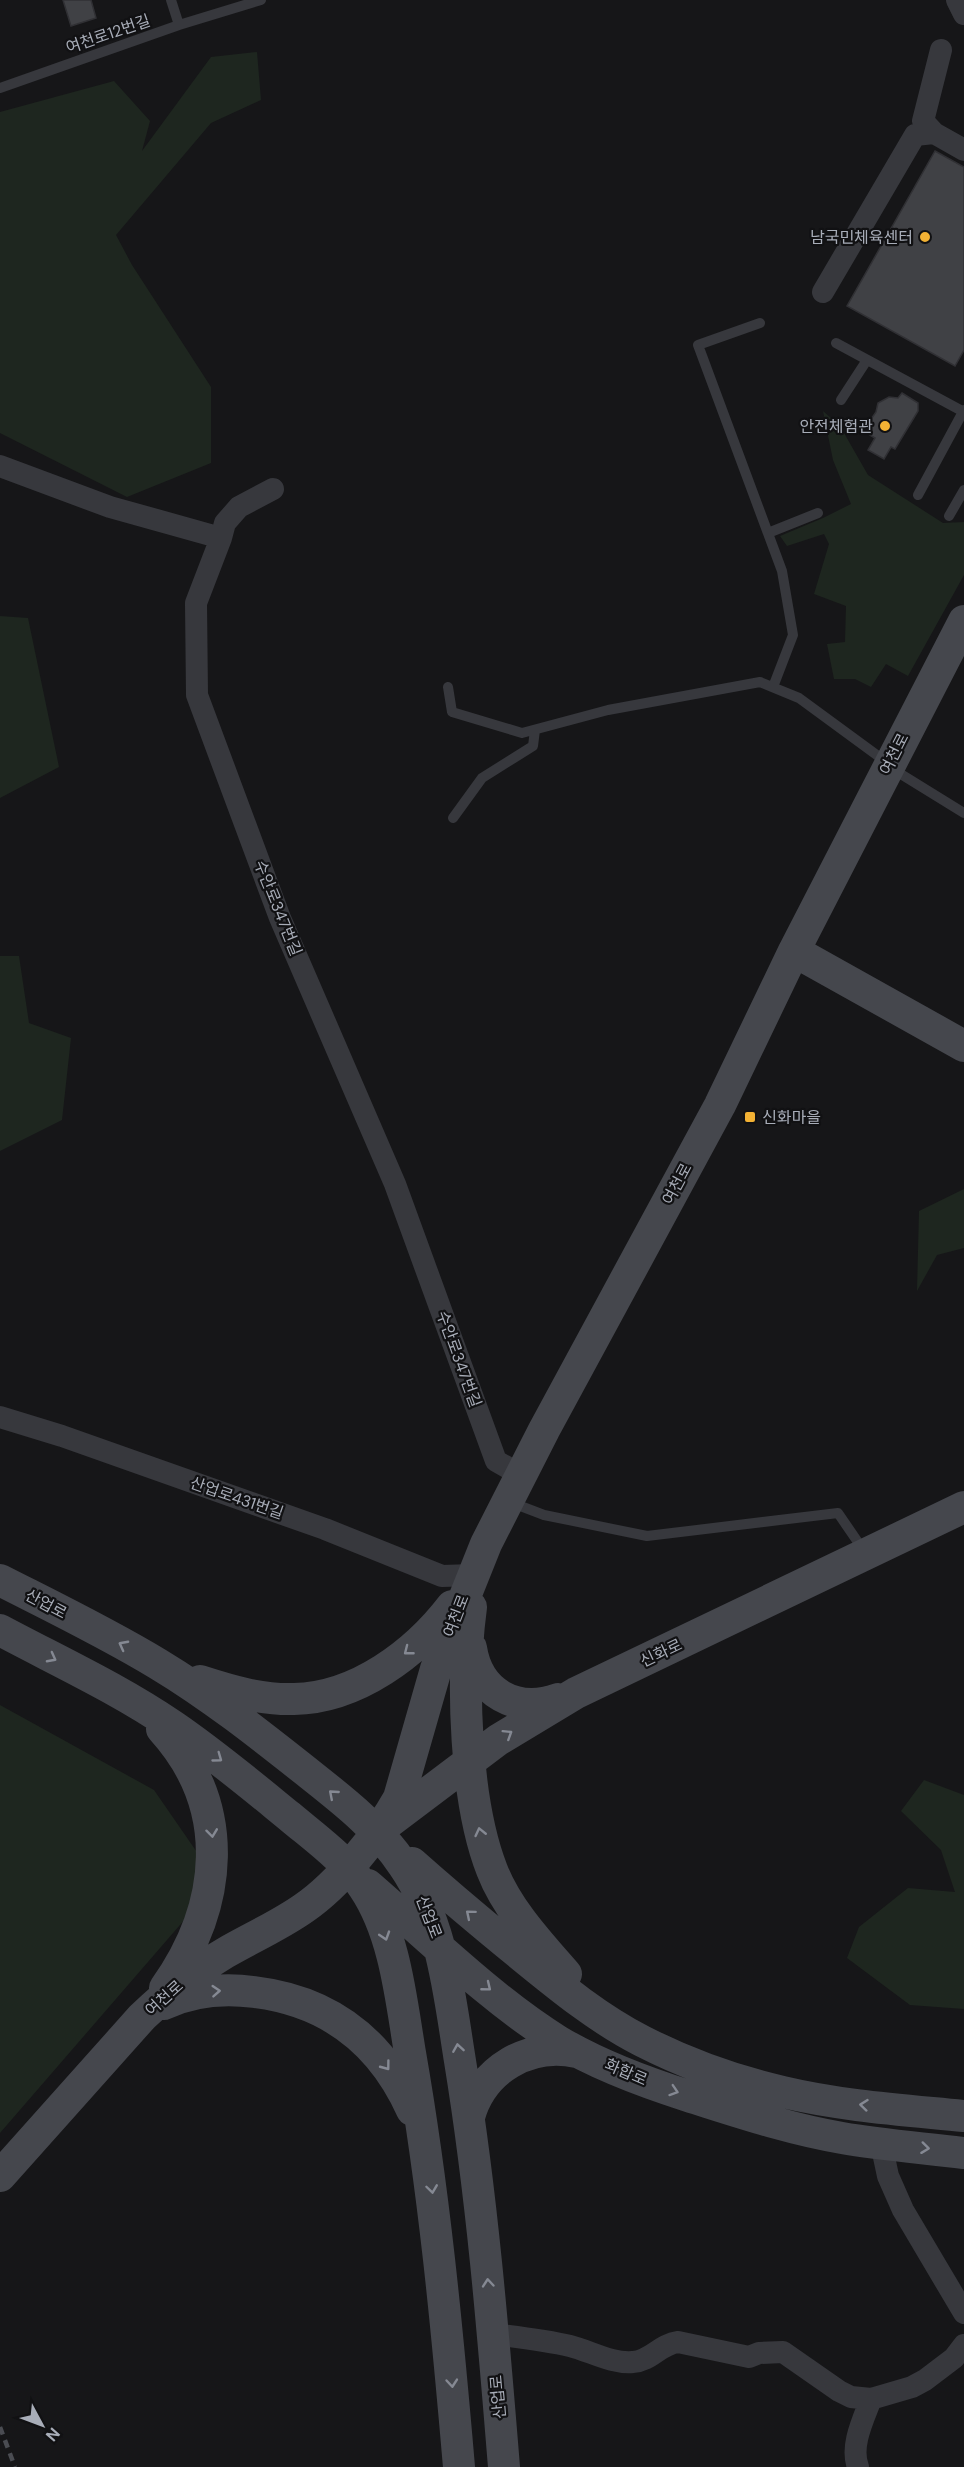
<svg xmlns="http://www.w3.org/2000/svg" width="964" height="2467" font-family="'DM Sans','Noto Sans KR',sans-serif">
  <style>
    .green { fill: #1e261f }
    .building { fill: #404145; stroke: #303034; stroke-width: 1.5 }
    .lines { fill: none; stroke-linecap: round; stroke-linejoin: round }
    .service { stroke: #37383d; stroke-width: 10 }
    .minor { stroke: #37383d; stroke-width: 22 }
    .secondary { stroke: #45474d; stroke-width: 32 }
    .rail { stroke: #4a4c52; stroke-width: 4.5; stroke-dasharray: 8 6; stroke-linecap: butt }
    .oneway { stroke: #858993 }
    .poi-dot { fill: #f2b134; stroke: #111113; stroke-width: 2 }
    .labels { text-anchor: middle; dominant-baseline: central; stroke-width: 4.5; stroke-linejoin: round; paint-order: stroke }
    .street-label { font-size: 16px; fill: #a8adb8; stroke: #111113 }
    .poi-label { font-size: 16px; fill: #a8adb8; stroke: #111113; text-anchor: end }
  </style>
  <rect width="100%" height="100%" fill="#161618"/>
  <path class="green" d="M257 52 261 100 211 123 116 235 132 265 211 387V463L127 497 0 433V112L114 81 150 121 142 151 211 57Z
    M823 411 840 426 868 475 943 523 964 522V575L908 676 886 664 871 687 855 679H834L827 644 845 642 846 606 814 594 829 544 824 534 787 546 780 536 823 518 851 504 833 460Z
    M0 616 28 618 59 767 0 798Z
    M0 956H19L29 1023 71 1038 62 1120 0 1151Z
    M964 1189V1248L937 1255 917 1291 919 1211Z
    M0 1705 154 1790 201 1858 186 1918 0 2133Z
    M924 1780 964 1795V2009L910 2005 847 1958 859 1927 908 1888 955 1892 941 1850 901 1811Z"/>
  <path class="building" d="M63 0H91L96 18 71 26Z
    M935 151 964 167V350L955 366 847 306Z
    M902 393 918 403V411L895 449 891 447 884 459 868 450 875 438 863 431 876 412 878 403 889 397 898 398Z"/>
  <g class="lines">
    <path class="service" d="M171 0 179 25
      M0 88 179 25 261 0
      M760 323 698 345 782 571 793 635 773 687
      M836 343 964 412
      M841 400 867 360
      M918 495 964 410
      M949 516 964 490
      M768 533 818 513
      M448 687 452 712 522 733 608 710 760 682 799 698 889 764
      M891 768 964 813
      M453 818 482 778 533 746 535 730
      M510 1502 544 1515 647 1536 838 1513 864 1551"/>
    <path class="minor" d="M957 0 964 14
      M941 50 923 121 934 133 964 150
      M823 292 915 135 934 133
      M0 466 110 507 221 538
      M273 489 239 507 225 523 221 538 196 603 197 695 280 918 395 1184 496 1461 521 1475
      M0 1417 62 1436 325 1529 442 1576 473 1575
      M881 2143 888 2176 903 2210 964 2313
      M493 2334C519 2337 545 2340 570 2346 590 2351 612 2364 633 2362 651 2361 660 2344 678 2342L749 2357 759 2353 783 2352 839 2391 851 2397 871 2399 912 2387 925 2380 954 2358 964 2345
      M858 2467C850 2446 863 2420 871 2399"/>
    <path class="secondary" d="M794 951 964 1046
      M0 1580C53 1607 107 1633 158 1664 211 1696 259 1734 307 1772 341 1799 379 1828 403 1865 443 1923 449 1993 460 2061 482 2196 493 2331 504 2467
      M471 1607C461 1681 465 1801 492 1870 507 1909 539 1943 566 1974
      M0 1630C58 1661 119 1689 173 1726 214 1754 251 1785 289 1816 315 1838 345 1859 364 1888 395 1934 401 1999 410 2053 434 2191 447 2327 459 2467
      M471 1648C478 1693 516 1714 558 1699
      M200 1681C231 1691 261 1700 294 1699 357 1698 416 1653 452 1606
      M162 1729C233 1807 223 1906 165 1988
      M388 1823 498 1740 576 1693 964 1507
      M412 1863C448 1895 485 1926 523 1957 561 1988 599 2019 642 2041 687 2064 735 2081 783 2092 842 2106 904 2110 964 2116
      M368 1885C427 1936 492 2000 558 2041 598 2065 644 2082 688 2096 739 2112 789 2129 842 2138 882 2145 924 2148 964 2153
      M164 2004C192 1991 223 1988 254 1992 329 2001 381 2041 412 2110
      M469 2117C482 2069 529 2042 577 2052
      M0 2176 142 2017C168 1992 194 1971 225 1953 251 1938 280 1925 304 1908 339 1884 379 1834 399 1798L436 1669 486 1544 544 1430 720 1105 794 951 964 621"/>
    <path class="rail" d="M0 2427 15 2467"/>
  </g>
  <defs><path id="oneway-chevron" d="M-2-3.5L2.5 0L-2 3.5" fill="none" stroke-width="1.6" stroke-linecap="round" stroke-linejoin="round" transform="scale(1.5)"/></defs>
  <g class="oneway">
    <use href="#oneway-chevron" transform="translate(123 1645) rotate(-152)"/>
    <use href="#oneway-chevron" transform="translate(408 1651) rotate(142)"/>
    <use href="#oneway-chevron" transform="translate(52 1658) rotate(28)"/>
    <use href="#oneway-chevron" transform="translate(508 1734) rotate(-32)"/>
    <use href="#oneway-chevron" transform="translate(218 1758) rotate(36)"/>
    <use href="#oneway-chevron" transform="translate(333 1794) rotate(-139)"/>
    <use href="#oneway-chevron" transform="translate(480 1832) rotate(-103)"/>
    <use href="#oneway-chevron" transform="translate(212 1833) rotate(83)"/>
    <use href="#oneway-chevron" transform="translate(470 1914) rotate(-140)"/>
    <use href="#oneway-chevron" transform="translate(385 1936) rotate(72)"/>
    <use href="#oneway-chevron" transform="translate(487 1987) rotate(39)"/>
    <use href="#oneway-chevron" transform="translate(216 1991) rotate(-4)"/>
    <use href="#oneway-chevron" transform="translate(458 2048) rotate(-99)"/>
    <use href="#oneway-chevron" transform="translate(386 2066) rotate(53)"/>
    <use href="#oneway-chevron" transform="translate(674 2091) rotate(18)"/>
    <use href="#oneway-chevron" transform="translate(864 2105) rotate(-174)"/>
    <use href="#oneway-chevron" transform="translate(925 2148) rotate(7)"/>
    <use href="#oneway-chevron" transform="translate(432 2189) rotate(82)"/>
    <use href="#oneway-chevron" transform="translate(488 2283) rotate(-95)"/>
    <use href="#oneway-chevron" transform="translate(452 2383) rotate(85)"/>
  </g>
  <g class="poi-dot">
    <circle cx="925" cy="237" r="6"/>
    <circle cx="885" cy="426" r="6"/>
    <rect x="744" y="1111" width="12" height="12" rx="3"/>
  </g>
  <g class="labels">
    <g class="street-label">
      <text transform="translate(108 34) rotate(-19)">여천로12번길</text>
      <text transform="translate(894 754) rotate(-63)">여천로</text>
      <text transform="translate(278 908) rotate(68)">수안로347번길</text>
      <text transform="translate(677 1184) rotate(-62)">여천로</text>
      <text transform="translate(459 1359) rotate(70)">수안로347번길</text>
      <text transform="translate(237 1498) rotate(19)">산업로431번길</text>
      <text transform="translate(46 1604) rotate(28)">산업로</text>
      <text transform="translate(456 1616) rotate(-69)">여천로</text>
      <text transform="translate(661 1653) rotate(-25)">신화로</text>
      <text transform="translate(429 1917) rotate(69)">산업로</text>
      <text transform="translate(164 1998) rotate(-42)">여천로</text>
      <text transform="translate(626 2072) rotate(23)">화합로</text>
      <text transform="translate(498 2397) rotate(-95)">산업로</text>
    </g>
    <g class="poi-label">
      <text x="913" y="237">남국민체육센터</text>
      <text x="873" y="426">안전체험관</text>
      <text x="762" y="1117" text-anchor="start">신화마을</text>
    </g>
  </g>
  <g transform="translate(42 2425) rotate(131)" stroke="#111113" stroke-width="4.5" paint-order="stroke">
  <path d="M0-4.5L10 22L0 15L-10 22Z" fill="#a8adb8"/>
  <text y="-9" font-size="16" font-weight="bold" text-anchor="middle" fill="#a8adb8">N</text>
  </g>
</svg>
